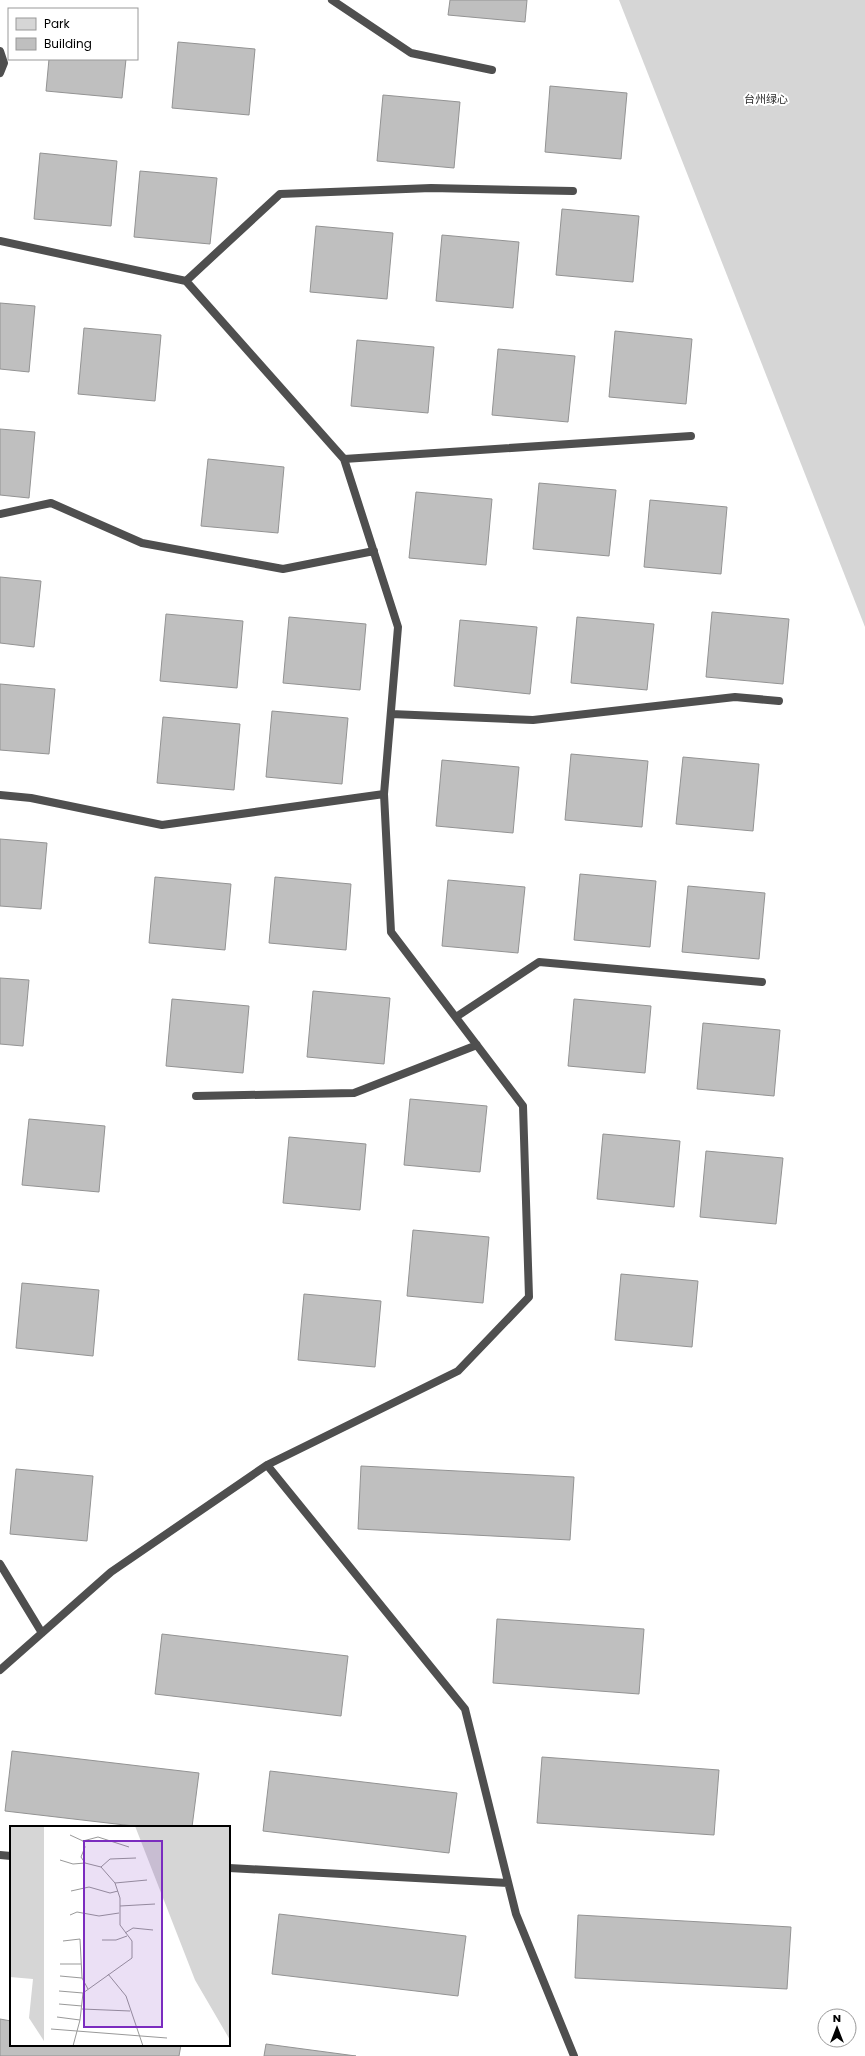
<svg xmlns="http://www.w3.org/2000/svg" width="865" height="2056" font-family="Poppins,'Noto Sans SC',sans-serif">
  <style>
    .green { fill: #d6d6d6 }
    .building { fill: #bfbfbf; stroke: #939393 }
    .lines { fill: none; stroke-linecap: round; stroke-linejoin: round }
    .service { stroke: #4f4f4f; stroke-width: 8 }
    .labels { text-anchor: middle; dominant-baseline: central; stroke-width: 4; stroke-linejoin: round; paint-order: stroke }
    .park-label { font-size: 11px; fill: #2d2d2d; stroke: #fff }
    .inset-road { fill: none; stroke: #999; stroke-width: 1 }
    .view { fill: #7b2cbf; fill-opacity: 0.15; stroke: #7b2cbf; stroke-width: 2 }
    .inset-edge { fill: none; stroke: #000; stroke-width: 2 }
  </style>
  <rect width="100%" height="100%" fill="#fff"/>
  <path class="green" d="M619 0H865V627Z"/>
  <path class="building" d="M450 0H527L525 22 448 15Z
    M178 42 255 49 249 115 172 108Z
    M49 59H126L122 98 46 91Z
    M550 86 627 93 621 159 545 152Z
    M383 95 460 102 454 168 377 161Z
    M40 153 117 161 111 226 34 219Z
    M140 171 217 178 210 244 134 237Z
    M562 209 639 216 633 282 556 275Z
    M316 226 393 233 387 299 310 292Z
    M442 235 519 242 513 308 436 301Z
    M0 303 35 306 29 372 0 369Z
    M84 328 161 335 155 401 78 394Z
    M615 331 692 339 686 404 609 397Z
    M357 340 434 347 428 413 351 406Z
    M498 349 575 356 568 422 492 415Z
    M0 429 35 432 29 498 0 495Z
    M208 459 284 467 278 533 201 526Z
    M539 483 616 490 609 556 533 549Z
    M416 492 492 499 486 565 409 558Z
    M650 500 727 507 721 574 644 567Z
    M0 577 41 581 34 647 0 643Z
    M712 612 789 619 783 684 706 677Z
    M166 614 243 621 237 688 160 681Z
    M289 617 366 624 360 690 283 683Z
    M577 617 654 624 647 690 571 683Z
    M460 620 537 627 530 694 454 686Z
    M0 684 55 689 49 754 0 750Z
    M272 711 348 718 342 784 266 777Z
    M163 717 240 724 234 790 157 783Z
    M571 754 648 761 642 827 565 820Z
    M683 757 759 764 753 831 676 824Z
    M442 760 519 767 513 833 436 826Z
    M0 839 47 843 41 909 0 906Z
    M580 874 656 881 650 947 574 940Z
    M155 877 231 884 225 950 149 943Z
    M275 877 351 884 346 950 269 943Z
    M448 880 525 887 518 953 442 946Z
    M688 886 765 893 759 959 682 952Z
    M0 978 29 980 23 1046 0 1044Z
    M313 991 390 998 384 1064 307 1057Z
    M172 999 249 1006 243 1073 166 1066Z
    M574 999 651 1006 645 1073 568 1066Z
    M703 1023 780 1030 774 1096 697 1089Z
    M410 1099 487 1106 480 1172 404 1165Z
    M29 1119 105 1126 99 1192 22 1185Z
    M603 1134 680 1141 674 1207 597 1199Z
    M289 1137 366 1144 360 1210 283 1203Z
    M706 1151 783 1158 776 1224 700 1217Z
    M413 1230 489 1237 483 1303 407 1296Z
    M621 1274 698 1281 692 1347 615 1340Z
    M22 1283 99 1290 93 1356 16 1348Z
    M304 1294 381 1301 375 1367 298 1360Z
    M361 1466 574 1477 570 1540 358 1529Z
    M16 1469 93 1476 87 1541 10 1534Z
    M497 1619 644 1629 639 1694 493 1683Z
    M162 1634 348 1656 341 1716 155 1694Z
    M12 1751 199 1773 192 1827H142L5 1811Z
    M542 1757 719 1770 714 1835 537 1823Z
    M270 1771 457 1793 449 1853 263 1831Z
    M279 1914 466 1936 458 1996 272 1974Z
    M578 1915 791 1927 787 1989 575 1978Z
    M0 2019 11 2021V2045H181L179 2056H0Z
    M266 2044 356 2056H264Z"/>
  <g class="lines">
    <path class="service" d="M332 0 411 53 492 70
      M0 51 4 63 0 73
      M0 241 186 281 344 459 398 627 384 794 391 932 523 1106 529 1297 458 1371 267 1465 111 1572 0 1670
      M186 281 280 194 431 188 573 191
      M344 459 691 436
      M0 514 51 503 142 543 283 569 374 551
      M391 714 533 720 735 697 779 701
      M0 795 31 798 162 825 384 794
      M456 1017 539 962 762 982
      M196 1096 354 1093 477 1045
      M267 1465 465 1709 516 1914 574 2056
      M0 1564 42 1633
      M0 1855 11 1856
      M229 1868 508 1883"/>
  </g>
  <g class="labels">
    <g class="park-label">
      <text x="766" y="99">台州绿心</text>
    </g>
  </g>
  <g transform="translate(10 1826)">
    <rect width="220" height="220" fill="#fff"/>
    <path d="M0 0H34V215L19 192 23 153 0 151ZM125 0H220V214L185 154Z" fill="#d6d6d6"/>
    <path class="inset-road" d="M60 9 73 15 75 21 71 31 75 37M73 15 88 11 119 21M50 34 63 38 75 37 91 41 105 57 110 72V99L122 115V132L73 167 70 194 63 220M91 41 100 33 126 32M105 57 137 54M61 65 79 61 100 67 108 65M110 80 145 78M60 89 67 86 89 90 109 87M115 107 123 102 143 104M92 114H106L117 110M53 115 70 113 72 152 78 163M50 138H71M98 148 116 170 133 220M50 150 72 152M49 165 73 167M49 178 72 180M72 183 120 185M47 191 70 194M41 203 157 212"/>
    <path class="view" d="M74 15H152V201H74Z"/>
    <rect width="220" height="220" class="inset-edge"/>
  </g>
  <rect x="8" y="8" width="130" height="52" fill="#ffffff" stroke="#999999"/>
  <rect x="16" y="18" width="20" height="12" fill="#d6d6d6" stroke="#999999"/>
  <text x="44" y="28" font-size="12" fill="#000000">Park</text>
  <rect x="16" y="38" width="20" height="12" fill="#bfbfbf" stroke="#999999"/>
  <text x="44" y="48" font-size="12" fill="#000000">Building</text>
  <g transform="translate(837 2028)"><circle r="19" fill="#ffffff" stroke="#999999"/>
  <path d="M0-3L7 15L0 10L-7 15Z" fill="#000000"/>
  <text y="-6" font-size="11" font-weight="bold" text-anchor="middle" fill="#000000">N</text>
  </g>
</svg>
